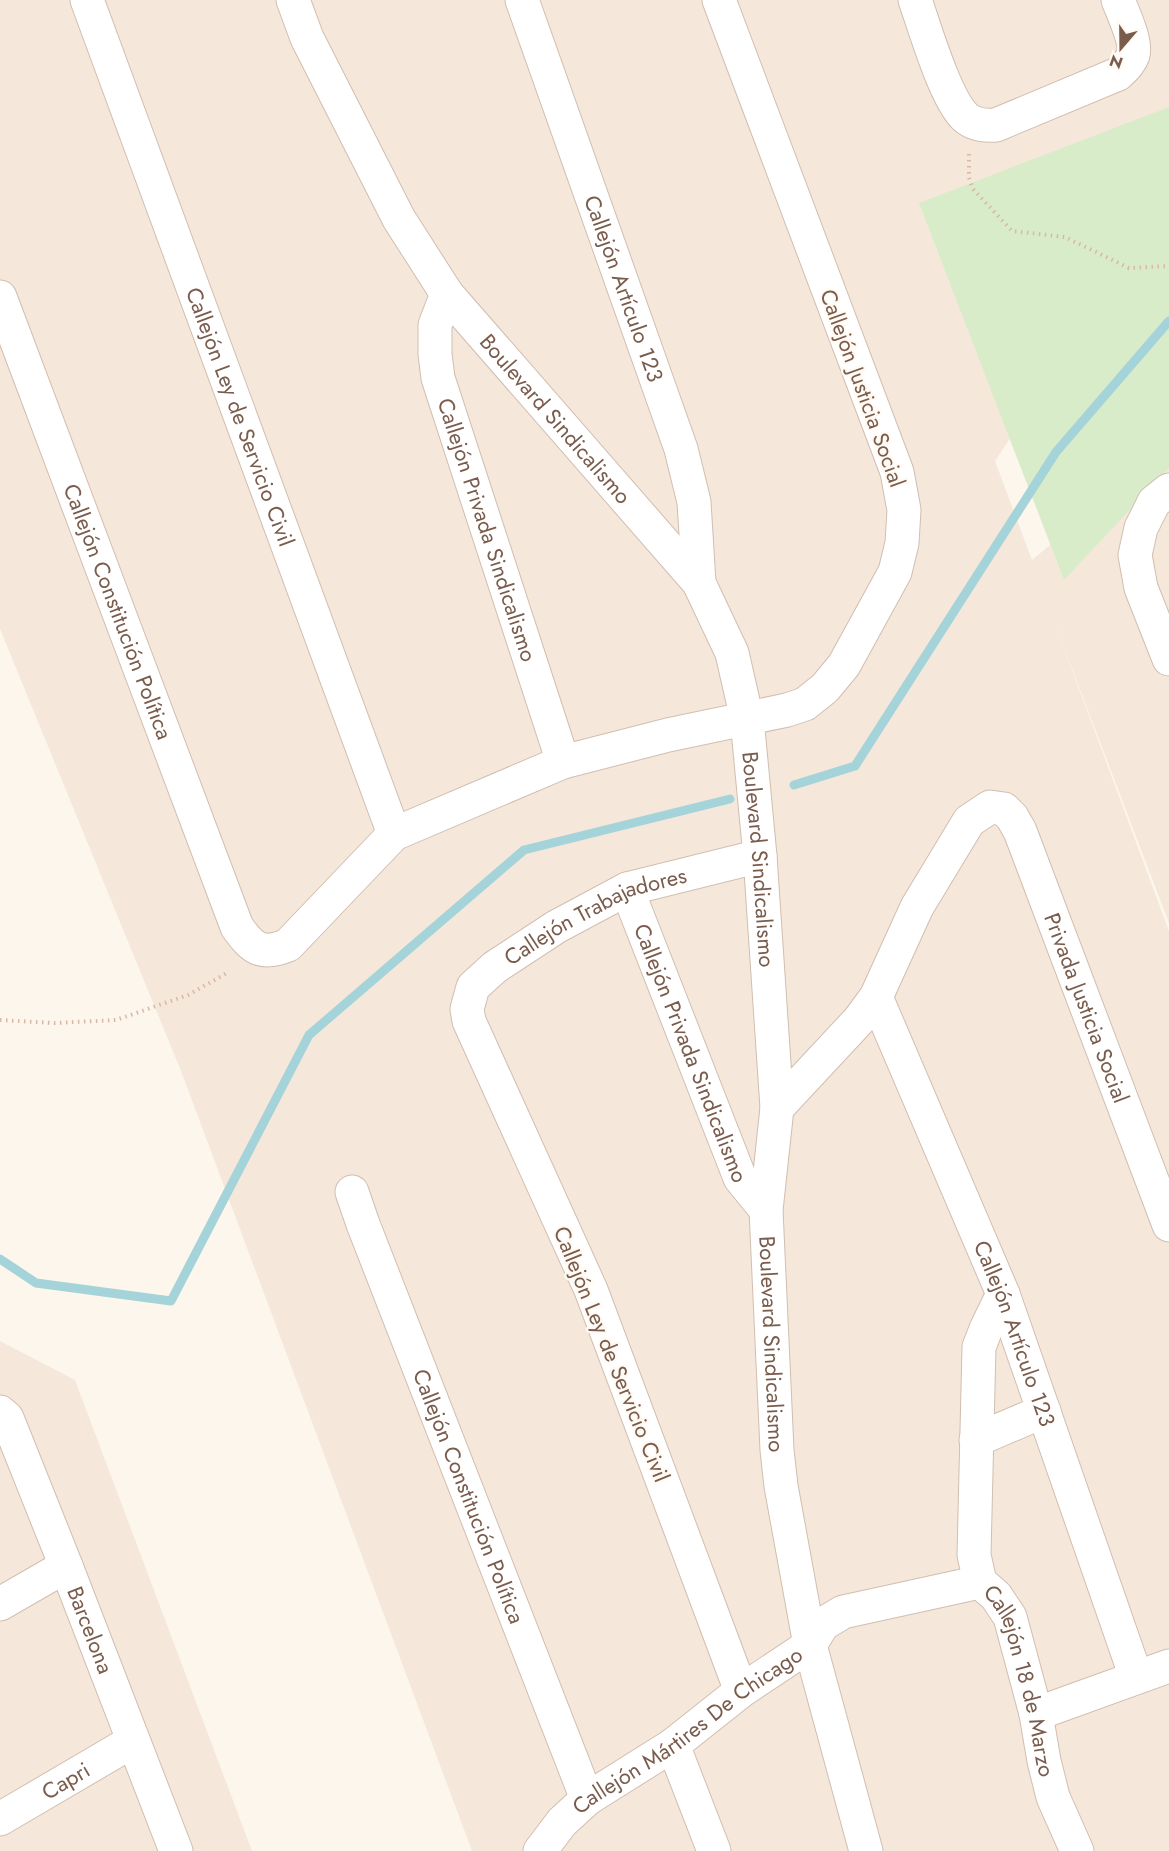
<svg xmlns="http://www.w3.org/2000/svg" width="1169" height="1851" font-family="Jost,sans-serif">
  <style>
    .residential { fill: #f5e8da }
    .park { fill: #d8ecc9 }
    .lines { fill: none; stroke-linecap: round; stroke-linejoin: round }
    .stream { stroke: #a5d3da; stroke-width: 9 }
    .minor-casing { stroke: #d1beb0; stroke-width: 35 }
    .path { stroke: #d9b8a5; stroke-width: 4; stroke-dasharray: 1.5 4.5; stroke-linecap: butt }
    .minor { stroke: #fff; stroke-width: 33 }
    .labels { text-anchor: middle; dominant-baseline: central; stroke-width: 4.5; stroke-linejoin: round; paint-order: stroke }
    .street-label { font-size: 22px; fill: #7a5c4d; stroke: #fffaf3 }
  </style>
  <rect width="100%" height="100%" fill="#fdf6ec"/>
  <path class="residential" d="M0 0H1169V258L1128 262 995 461 1032 560 1169 446V923L1055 624 1169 931V1851H472L181 1071 0 629Z
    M0 1341 75 1380 252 1851H0Z"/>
  <path class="park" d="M1169 107V468L1064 580 919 203Z"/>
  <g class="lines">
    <path class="stream" d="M794 785 855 766 1056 452 1169 321
      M0 1259 36 1283 171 1301 309 1035 524 850 730 799"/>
    <defs>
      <g id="minor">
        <path id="s1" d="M87 0 394 834"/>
        <path id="s2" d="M293 0 307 38 399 219 447 294 699 583 732 653 747 719 760 856 777 1108 766 1210 777 1450 781 1486 810 1645 866 1851"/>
        <path id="s3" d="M522 0 681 449 694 502 699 583"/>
        <path d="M915 0C925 28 945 98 965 117 974 125 985 126 996 125L1118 74C1124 69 1130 63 1133 55 1137 42 1123 13 1118 0"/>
        <path id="s4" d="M447 294 435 325V354L438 378 563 762"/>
        <path id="s5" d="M0 297 237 927C253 949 261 956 288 945L394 834 563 762 668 735 787 710 805 704 825 688 844 665 895 572 902 543 904 510 897 472 719 0"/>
        <path d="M1169 490 1154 502 1141 528 1135 555 1141 588 1169 659"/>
        <path id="s6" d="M627 889 740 1178 766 1210"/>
        <path id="s7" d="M876 997 1003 1294 1136 1677"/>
        <path id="s8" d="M777 1108 859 1020 876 997 917 907 969 821 990 807 1004 809 1012 817 1020 831 1169 1225"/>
        <path id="s9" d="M352 1192 363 1224 587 1799"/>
        <path id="s10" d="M1003 1294 986 1329 979 1347 974 1555 980 1582 996 1596 1010 1617 1036 1714 1044 1761 1053 1797 1077 1851"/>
        <path id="s11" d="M0 1412 7 1418 66 1566 176 1851"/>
        <path d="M976 1440 1044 1411"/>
        <path d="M0 1604 66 1566"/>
        <path id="s12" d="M741 1691 591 1290 469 1021 467 1009 473 987 495 967 556 927 627 889 760 856"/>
        <path d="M1036 1714 1169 1666"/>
        <path d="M673 1745 714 1851"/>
        <path id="s13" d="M0 1819 133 1741"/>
        <path id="s14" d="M540 1851 562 1822 587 1799 673 1745 741 1691 810 1645 823 1624 843 1612 980 1582"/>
      </g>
    </defs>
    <use href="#minor" class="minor-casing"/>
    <path class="path" d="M969 154V178L973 189 1012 231 1065 237 1129 268 1169 266
      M0 1020 54 1023 116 1020 188 995 227 973"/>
    <use href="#minor" class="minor"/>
  </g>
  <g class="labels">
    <g class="street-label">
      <text stroke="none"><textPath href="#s3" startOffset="306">Callejón Artículo 123</textPath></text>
      <text transform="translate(863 388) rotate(70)">Callejón Justicia Social</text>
      <text stroke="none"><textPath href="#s1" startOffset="444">Callejón Ley de Servicio Civil</textPath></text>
      <text stroke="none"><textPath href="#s2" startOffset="498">Boulevard Sindicalismo</textPath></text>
      <text stroke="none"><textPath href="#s4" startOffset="246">Callejón Privada Sindicalismo</textPath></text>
      <text stroke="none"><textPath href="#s5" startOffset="336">Callejón Constitución Política</textPath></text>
      <text stroke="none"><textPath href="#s2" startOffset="1002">Boulevard Sindicalismo</textPath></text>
      <text stroke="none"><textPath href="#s12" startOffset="902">Callejón Trabajadores</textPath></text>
      <text stroke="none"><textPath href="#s8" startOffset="604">Privada Justicia Social</textPath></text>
      <text stroke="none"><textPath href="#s6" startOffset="176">Callejón Privada Sindicalismo</textPath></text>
      <text stroke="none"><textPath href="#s7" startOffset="364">Callejón Artículo 123</textPath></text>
      <text stroke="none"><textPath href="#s2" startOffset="1488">Boulevard Sindicalismo</textPath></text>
      <text transform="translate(612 1354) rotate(68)">Callejón Ley de Servicio Civil</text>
      <text stroke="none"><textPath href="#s9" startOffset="326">Callejón Constitución Política</textPath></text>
      <text stroke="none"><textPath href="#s11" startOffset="237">Barcelona</textPath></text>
      <text stroke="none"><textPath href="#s10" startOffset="404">Callejón 18 de Marzo</textPath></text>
      <text stroke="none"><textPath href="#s14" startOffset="192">Callejón Mártires De Chicago</textPath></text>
      <text stroke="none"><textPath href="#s13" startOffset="76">Capri</textPath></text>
    </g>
  </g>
  <g transform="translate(1121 48) rotate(200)" stroke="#fffaf3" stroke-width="4.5" paint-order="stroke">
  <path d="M0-4.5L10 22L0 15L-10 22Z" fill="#7a5c4d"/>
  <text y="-9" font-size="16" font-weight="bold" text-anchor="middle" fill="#7a5c4d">N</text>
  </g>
</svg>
